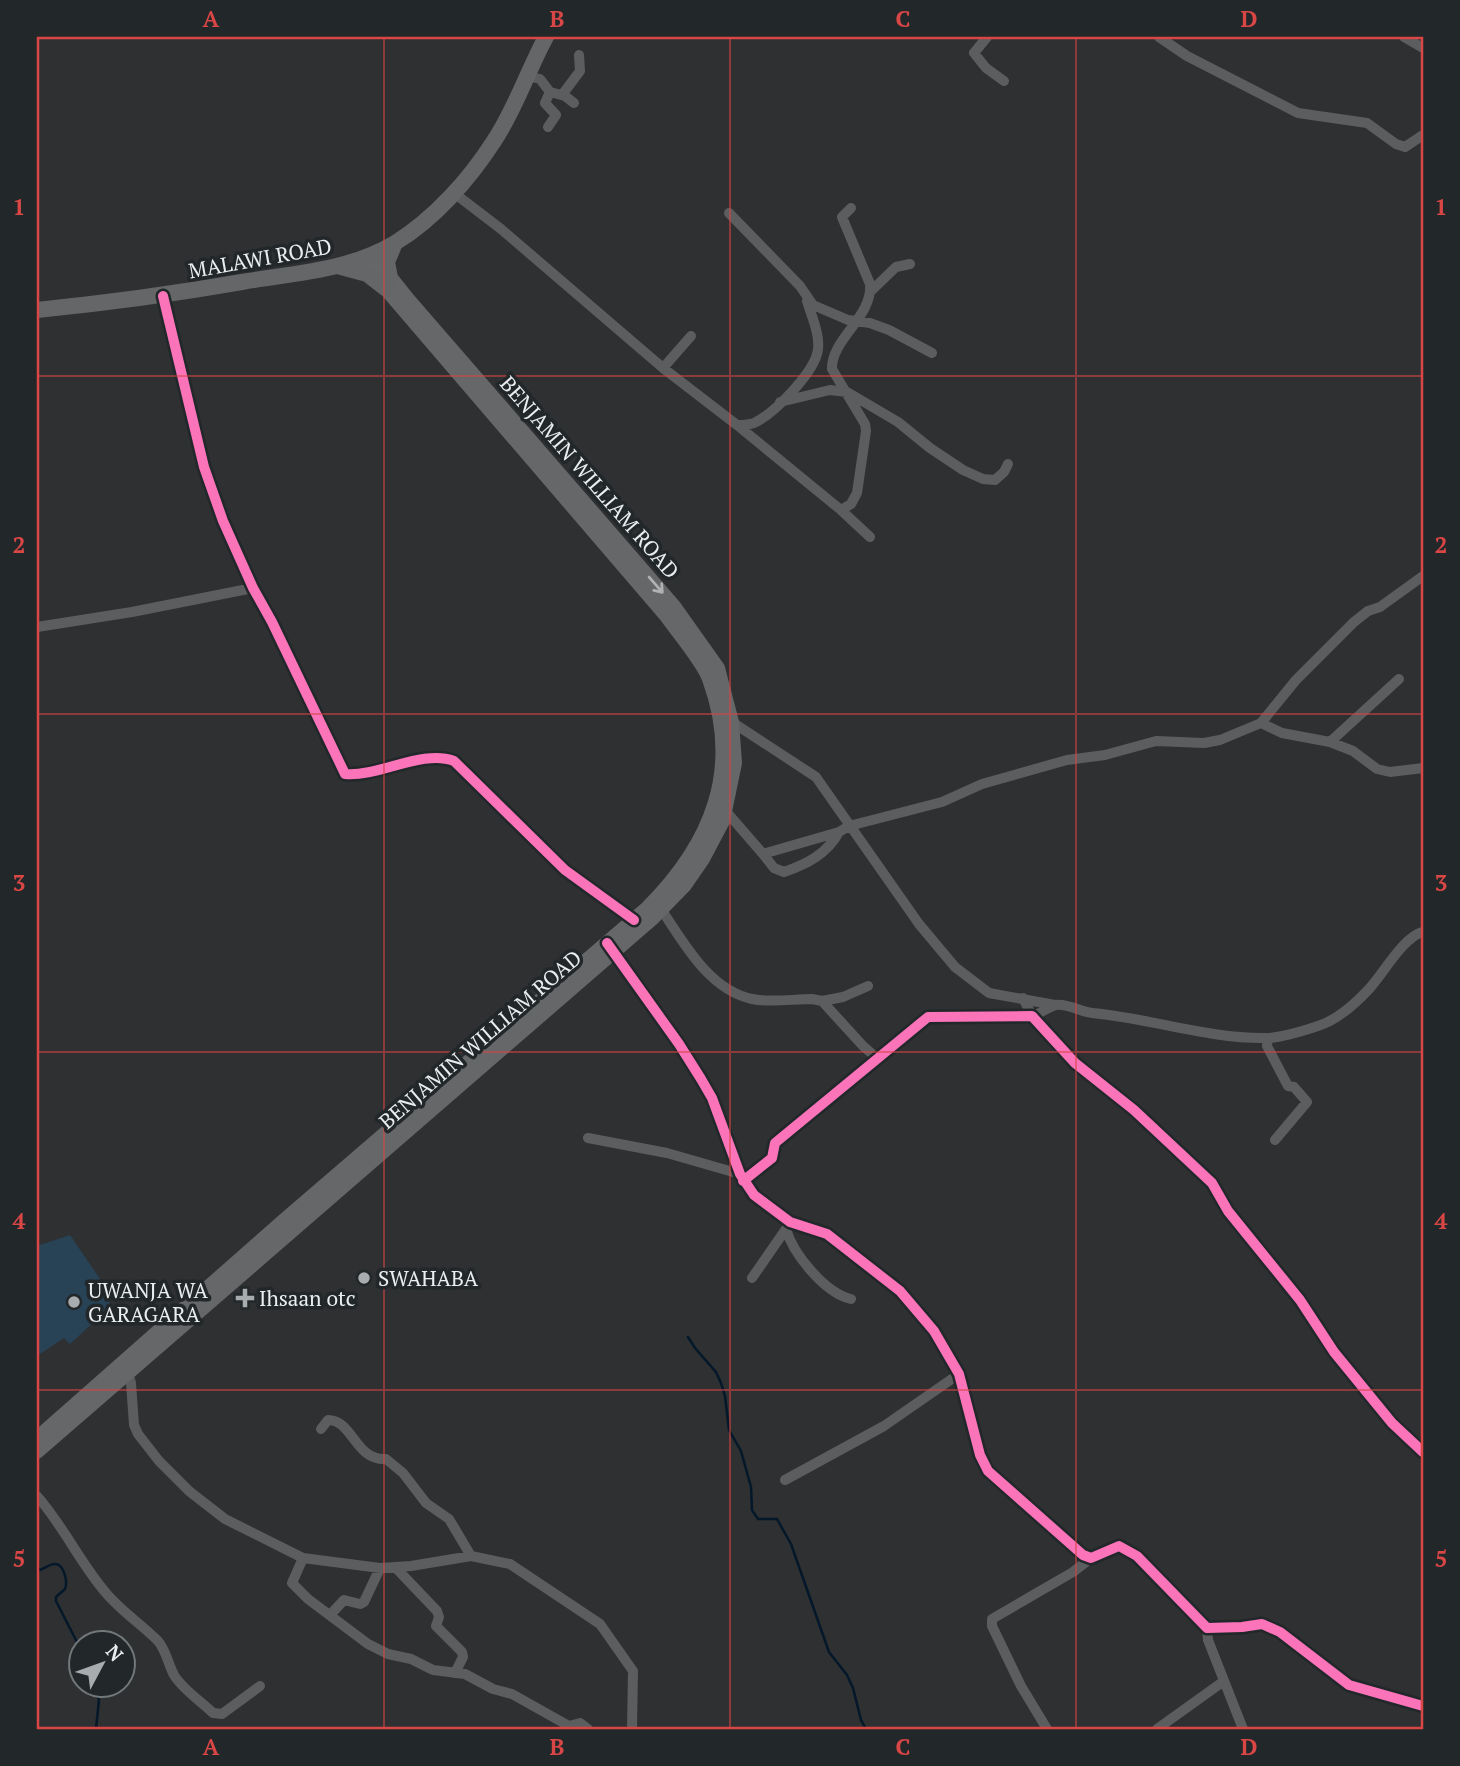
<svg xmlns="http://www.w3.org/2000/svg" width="1460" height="1766" font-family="'PT Serif',serif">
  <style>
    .green { fill: #284256 }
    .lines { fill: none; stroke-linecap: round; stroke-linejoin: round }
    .stream { stroke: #04182a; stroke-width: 2.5 }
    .street { stroke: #5c5d5e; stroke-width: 10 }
    .secondary { stroke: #666768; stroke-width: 14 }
    .primary { stroke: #646667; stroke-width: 16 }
    .cycleway-casing { stroke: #22272a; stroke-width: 15 }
    .cycleway { stroke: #fb73b8; stroke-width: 10 }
    .oneway { stroke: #afb1b3 }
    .grid { fill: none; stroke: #d94646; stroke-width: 2; stroke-opacity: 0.55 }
    .poi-dot { fill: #a9acae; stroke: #22272a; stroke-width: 2.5 }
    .labels { text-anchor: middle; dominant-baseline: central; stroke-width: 7; stroke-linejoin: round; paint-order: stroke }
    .street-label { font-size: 21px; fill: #ebeef0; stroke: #22272a }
    .poi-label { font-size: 21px; fill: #ebeef0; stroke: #22272a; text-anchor: start }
    .neatline { fill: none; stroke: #d94646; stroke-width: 2.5 }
    .grid-label { font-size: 23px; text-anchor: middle; font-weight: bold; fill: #d94646 }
  </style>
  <rect width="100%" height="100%" fill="#2e3032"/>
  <path class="green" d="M70 1235 111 1295 109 1308 70 1344 64 1338 37 1356V1246Z"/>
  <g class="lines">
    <path class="stream" d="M688 1337 695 1348 716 1372 721 1383 725 1396 729 1430 741 1451 751 1487 752 1510 758 1519H777L791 1544 829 1652 847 1675 853 1688 861 1720 866 1729
      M37 1567 40 1570C45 1568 51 1563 56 1564 64 1565 68 1582 65 1589 64 1590 57 1596 56 1597V1601L80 1648
      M94 1686 99 1700 96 1729"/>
    <path class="street" d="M987 37 974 53 986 68 1004 81
      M1159 37 1187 56 1298 113 1367 123 1396 144 1405 147 1423 135
      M1404 37 1423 48
      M527 76 540 79 550 92 565 96 574 103
      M562 95 580 71 579 55
      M548 127 556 115 545 103 550 92
      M454 193 501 229 663 368 737 425 841 510 870 537
      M729 213 800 286 813 305 848 320 870 323 889 330 932 353
      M870 292 896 267 910 264
      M163 296 204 467 223 521 253 588 272 622 345 774C379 777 422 749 454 761L565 870 634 920
      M663 368 691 336
      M780 402 830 390 847 392 898 422 930 448 963 470 983 479 995 480 1004 472 1008 464
      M738 425C744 425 748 425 754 423 774 414 816 371 818 349 820 334 811 315 807 301
      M841 510 851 504 857 493 866 431 865 424 832 369C831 339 873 317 870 284L842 217 851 208
      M37 627 132 612 253 588
      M732 722 816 777 919 924 955 967 989 993 1055 1005
      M1261 723 1282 733 1330 742 1353 751 1377 769 1390 772 1423 768
      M1330 742 1399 679
      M724 809 763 854 839 832 849 826 942 802 982 784 1067 760 1105 755 1156 741 1204 743 1220 740 1261 723 1296 680 1354 622 1368 611 1380 607 1423 576
      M763 854 774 868 784 872C807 864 827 854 839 832
      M661 909C684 943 709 990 752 999 770 1003 793 999 812 999L822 1001 863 1046 878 1059
      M611 949 679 1044 701 1079 712 1098 740 1174 754 1195 790 1222 827 1234 900 1291 934 1331 959 1374 980 1455 988 1471 1083 1555 1091 1558 1119 1546 1137 1556 1207 1628 1242 1627 1262 1624 1280 1632 1349 1685 1423 1706
      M1023 998 1032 1016C1040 1014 1048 1007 1056 1005 1067 1003 1081 1012 1092 1013 1149 1018 1209 1039 1266 1038 1282 1038 1303 1031 1318 1026 1337 1020 1356 1003 1369 989 1383 974 1404 936 1423 932
      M822 1001 843 997 868 986
      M1268 1038 1267 1046 1288 1086 1294 1087 1307 1102 1275 1140
      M588 1138 667 1153 740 1174
      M743 1181 772 1158 775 1143 928 1017 1032 1016 1075 1063 1134 1110 1212 1183 1228 1211 1300 1300 1334 1352 1392 1423 1423 1452
      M786 1229C793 1254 825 1293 851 1299
      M752 1278 788 1226
      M128 1372 131 1383 134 1425 138 1434 159 1461 189 1491 225 1519 303 1558 380 1568 411 1566 471 1556 510 1564 600 1624 633 1671 632 1729
      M321 1429 328 1420C353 1420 355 1461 386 1459L403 1473 426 1503 449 1519 471 1556
      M785 1480 884 1426 959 1374
      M37 1496C63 1525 80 1563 106 1593 121 1611 141 1624 158 1641 166 1650 168 1664 174 1675 183 1690 201 1701 213 1713L222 1714 260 1686
      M303 1558 292 1583 308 1599 368 1644 388 1654 411 1659 433 1670 465 1674 493 1689 512 1694 569 1726 580 1723 588 1729
      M395 1567 437 1611 439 1617 436 1626 462 1652 463 1657 455 1673
      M330 1615 344 1600 360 1604 364 1602 380 1568
      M1207 1628 1208 1640 1243 1729
      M1047 1729 1021 1686 992 1626V1619L1073 1572 1091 1558
      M1157 1729 1224 1681"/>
    <path class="secondary" d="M37 1438 283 1221 647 908C712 843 742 769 709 679 703 662 678 633 667 617L360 259
      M37 1452 652 919 685 885 703 859 723 821 735 763 732 722 718 668 674 606 408 299 372 254"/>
    <path class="primary" d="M341 267 367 274 385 288
      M390 278 387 262 395 243
      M37 310C106 303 173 294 242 282 294 273 348 271 395 243 434 219 469 180 494 141 515 110 528 70 546 37"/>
    <defs>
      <path id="cycleway" d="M163 296 204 467 223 521 253 588 272 622 345 774C379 777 422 749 454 761L565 870 634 920
        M607 943 679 1044 701 1079 712 1098 740 1174 754 1195 790 1222 827 1234 900 1291 934 1331 959 1374 980 1455 988 1471 1083 1555 1091 1558 1119 1546 1137 1556 1207 1628 1242 1627 1262 1624 1280 1632 1349 1685 1423 1706
        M743 1181 772 1158 775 1143 928 1017 1032 1016 1075 1063 1134 1110 1212 1183 1228 1211 1300 1300 1334 1352 1392 1423 1423 1452"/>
    </defs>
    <use href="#cycleway" class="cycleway-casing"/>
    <use href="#cycleway" class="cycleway"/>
  </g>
  <defs><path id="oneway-shaft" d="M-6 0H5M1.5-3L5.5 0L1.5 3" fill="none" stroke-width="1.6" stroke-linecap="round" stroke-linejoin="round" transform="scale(1.75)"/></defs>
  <use class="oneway" href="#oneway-shaft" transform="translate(656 585) rotate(49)"/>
  <path class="grid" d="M384 37V1729M730 37V1729M1076 37V1729M37 376H1423M37 714H1423M37 1052H1423M37 1390H1423"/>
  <g class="poi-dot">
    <circle cx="364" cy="1278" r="7"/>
    <path d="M241.5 1287.5h7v7h7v7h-7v7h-7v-7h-7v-7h7z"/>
    <circle cx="74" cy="1302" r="7"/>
  </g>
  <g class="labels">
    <g class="street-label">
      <text transform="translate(260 258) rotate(-10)">MALAWI ROAD</text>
      <text transform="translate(590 477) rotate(49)">BENJAMIN WILLIAM ROAD</text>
      <text transform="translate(480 1039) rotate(-41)">BENJAMIN WILLIAM ROAD</text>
    </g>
    <g class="poi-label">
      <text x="378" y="1278">SWAHABA</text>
      <text x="88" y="1290">UWANJA WA<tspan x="88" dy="24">GARAGARA</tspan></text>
      <text x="259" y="1298">Ihsaan otc</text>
    </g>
  </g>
  <rect width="1460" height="1766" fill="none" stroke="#22272a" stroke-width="77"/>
  <g transform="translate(102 1664) rotate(49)"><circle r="33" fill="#22272a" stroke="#727779" stroke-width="2"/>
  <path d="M0-5L12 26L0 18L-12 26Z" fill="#a9acae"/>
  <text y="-10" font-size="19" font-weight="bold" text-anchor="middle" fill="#ebeef0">N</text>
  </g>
  <rect x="38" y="38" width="1384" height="1690" class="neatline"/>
  <g class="grid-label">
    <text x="211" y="27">A</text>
    <text x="557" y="27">B</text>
    <text x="903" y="27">C</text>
    <text x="1249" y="27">D</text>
    <text x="19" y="215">1</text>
    <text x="1441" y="215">1</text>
    <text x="19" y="553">2</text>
    <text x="1441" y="553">2</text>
    <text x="19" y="891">3</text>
    <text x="1441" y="891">3</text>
    <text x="19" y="1229">4</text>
    <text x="1441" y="1229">4</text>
    <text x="19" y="1567">5</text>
    <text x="1441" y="1567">5</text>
    <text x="211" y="1755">A</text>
    <text x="557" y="1755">B</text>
    <text x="903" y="1755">C</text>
    <text x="1249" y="1755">D</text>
  </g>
</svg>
